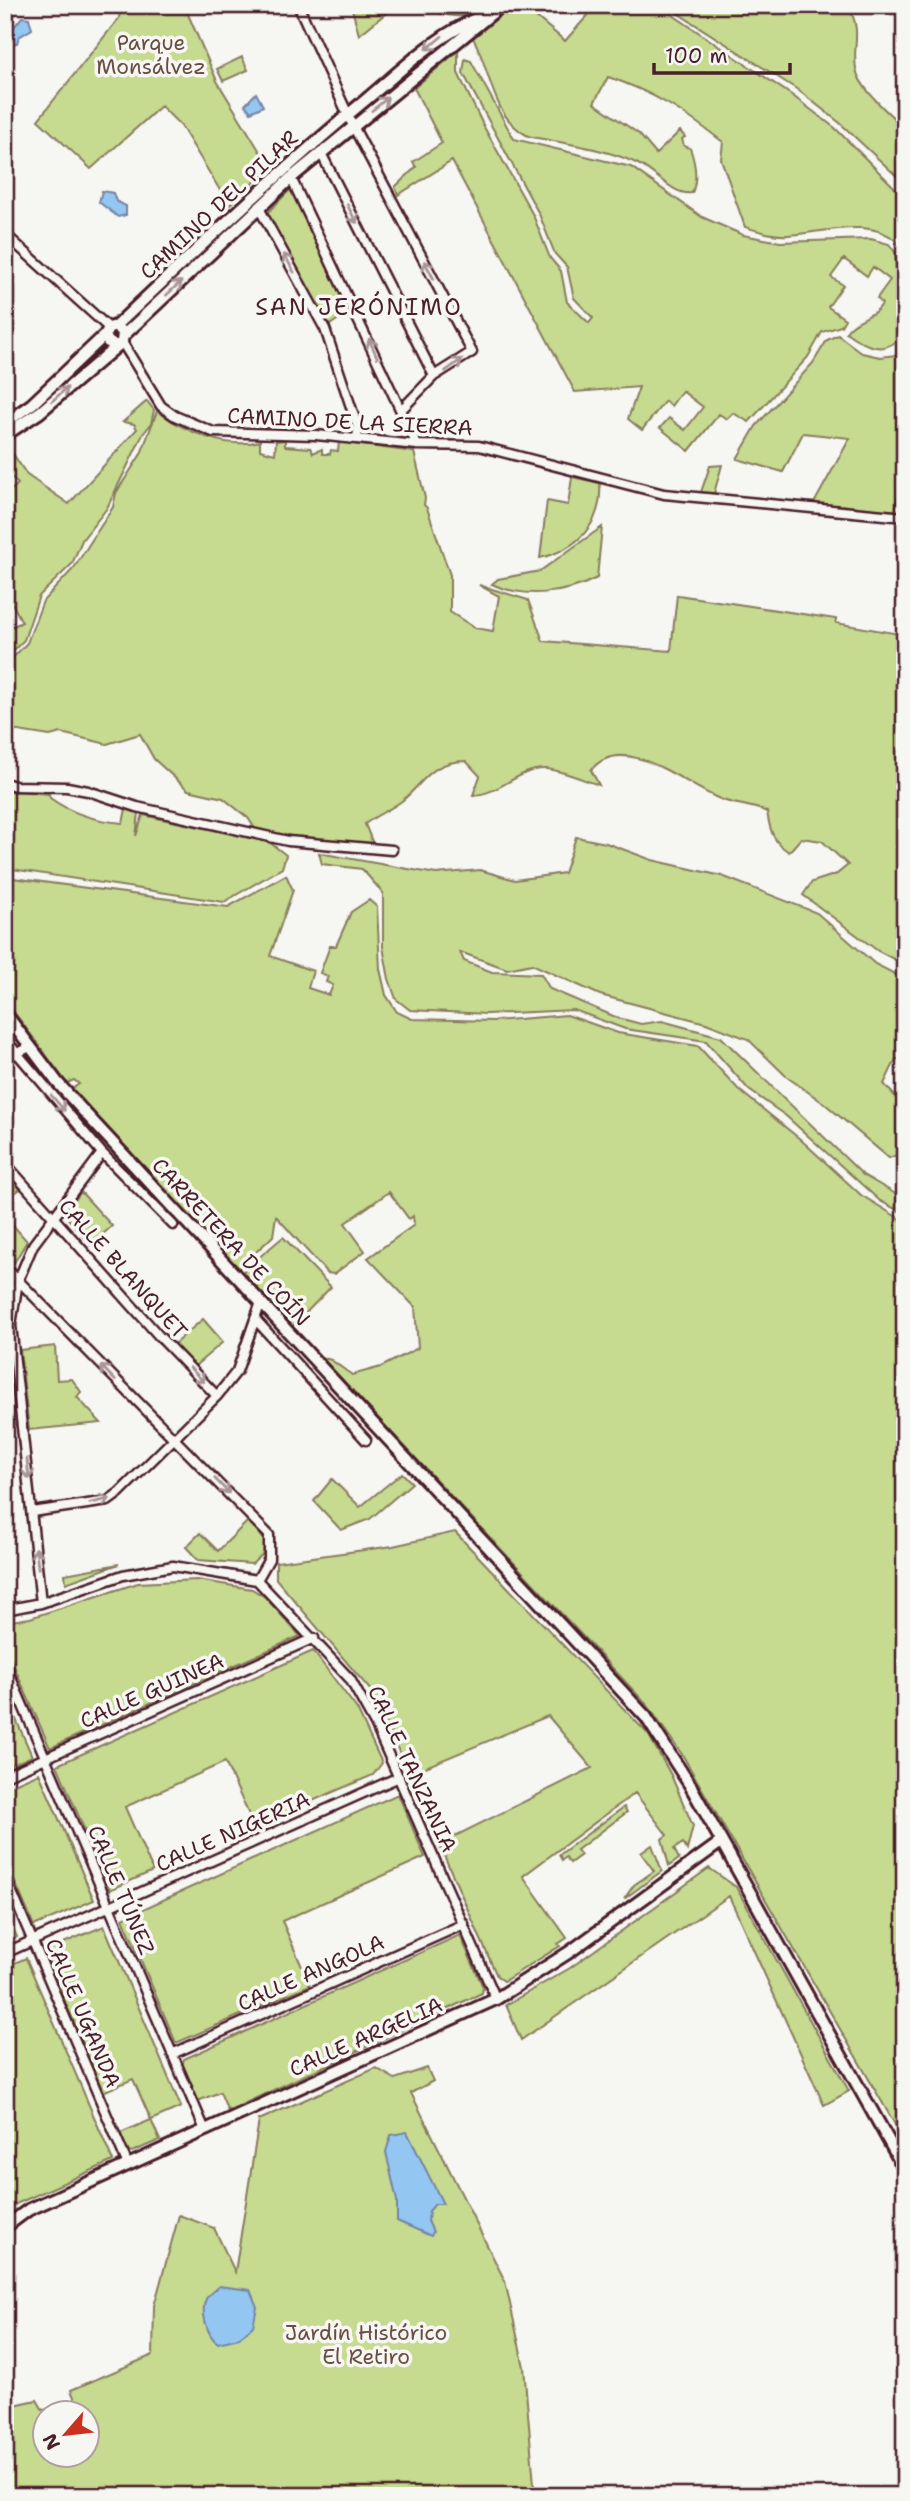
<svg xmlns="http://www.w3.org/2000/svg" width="910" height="2501" font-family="'Shantell Sans',sans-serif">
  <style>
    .green { fill: #c6da90; stroke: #887c5e; stroke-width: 2; fill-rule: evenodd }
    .water { fill: #93c7f1; stroke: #7684a2; stroke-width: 2 }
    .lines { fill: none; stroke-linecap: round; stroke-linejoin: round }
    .street-casing { stroke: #4a1f2b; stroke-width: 13 }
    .secondary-casing { stroke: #4a1f2b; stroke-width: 16 }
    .street { stroke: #f6f6f2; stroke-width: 8 }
    .secondary { stroke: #f6f6f2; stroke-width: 10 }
    .oneway { stroke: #a99598 }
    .labels { text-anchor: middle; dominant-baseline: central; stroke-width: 7; stroke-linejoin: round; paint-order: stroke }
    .park-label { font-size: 21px; fill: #694e44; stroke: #f6f6f2 }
    .street-label { font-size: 21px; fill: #4a1f2b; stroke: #f6f6f2 }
    .neighbourhood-label { font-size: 23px; letter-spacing: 2px; fill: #4a1f2b; stroke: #f6f6f2 }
  </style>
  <rect width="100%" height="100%" fill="#f6f6f2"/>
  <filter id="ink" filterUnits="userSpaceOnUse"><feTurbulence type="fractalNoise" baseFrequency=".0143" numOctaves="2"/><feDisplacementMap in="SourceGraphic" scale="14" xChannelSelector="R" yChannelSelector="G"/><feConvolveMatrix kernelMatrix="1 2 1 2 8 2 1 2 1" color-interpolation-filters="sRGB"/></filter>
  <g filter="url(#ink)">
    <path class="green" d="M121 5H184L217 81 270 168 229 205 181 126 161 106 91 169 38 120 119 18Z
      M351 5H396L359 35Z
      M423 5H490C470 21 443 19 423 5Z
      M513 5H522L565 41 597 5H658L793 96 835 128 905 198V243L900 245C874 215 823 233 788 235 774 236 758 231 745 227L721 159 723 142C687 114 652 91 608 77L594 103 639 134 656 154 680 131 685 137 682 139 684 146 690 148C695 162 698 179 692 193 674 196 655 172 640 165 608 148 564 144 528 136 491 117 491 69 473 38Z
      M848 5C863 34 852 41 856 69 859 87 891 116 905 128V184L840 123 798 90 679 14 676 6Z
      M455 33 457 35 377 100 376 98Z
      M458 51V73L484 127 533 215 550 258 561 271 567 302 589 323 593 318 574 298 567 267 555 254 539 214 463 73 465 59 471 61 514 139 631 167 702 217 743 235 780 242 871 239 889 244 895 252 901 336C885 357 863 345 846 332 855 318 874 318 882 304L877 298 890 280 873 267 867 276 844 259 831 277 843 285 828 307 845 319 841 326 822 332 808 357 749 422 733 413 727 419 719 414 689 451 660 428 669 418 685 430 703 407 682 391 671 406 665 401 642 430 628 419 639 387 575 392 452 161 398 195 395 187 416 167 413 162 442 143 414 88Z
      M242 57 248 70 223 81 217 69Z
      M293 187 353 309 327 327 266 214Z
      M244 213 246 215 135 318 133 316Z
      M838 335 862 353 880 357 905 354V460L895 511 813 505 850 438 803 433 783 472 737 459 756 426 813 363 827 340Z
      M147 401 154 410 151 424 143 434 107 508 82 540 72 564 39 596 24 640 5 659V630L22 622 5 590V490L8 493 18 484 5 470V449L9 448 27 475 69 504 137 429 134 424 123 422Z
      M157 411C184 431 226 450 260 441V450L275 454 276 441 285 440V446L311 448 313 453 322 449V454H330L331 450 338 451 339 442 414 452 425 498 424 505 427 508 450 575V612L475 628 493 631 499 596 479 585 528 600 543 641 671 651 677 595 836 619V623L905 635V965L878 951 803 895 812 882 837 874 848 865 822 841 801 838 789 852C773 842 770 831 767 812 751 805 735 805 720 799 686 786 624 730 591 770L599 785C583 780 562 770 545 769 519 768 499 795 473 795L480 776 466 761C432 761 425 781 403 800 392 809 376 815 365 824L373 844 314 840 256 830 248 818 223 798 188 790 154 759 140 734 107 744 61 733 50 736 5 729V666L27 643 43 601 74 568 113 507 116 493 141 454Z
      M722 465 713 497 700 495 710 466Z
      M572 477 600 483C603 523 578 549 540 558L547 501 568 505Z
      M602 527 597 578C566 594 524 599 492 584L498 579 540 571Z
      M5 790 49 794 50 798C72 814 95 821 123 823L126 809 139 813 136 836 143 815 269 842 286 855 282 868 224 902 5 868Z
      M576 837 606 843 652 860 722 876 817 913 875 964 905 979V1060L896 1059 884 1084 905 1107V1152L889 1158 825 1104 787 1077 748 1039 706 1023 600 995 532 964 507 969 460 952 464 961 492 972 541 974 550 989 618 1018 641 1024 662 1021 721 1037 863 1175 901 1197 905 1196V1214L880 1201 786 1116 749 1090 706 1041 625 1029 574 1010 487 1014 410 1010 396 999 389 979 383 947V893L362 869 322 864 319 853 436 874 480 870 515 880 564 873Z
      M286 875 293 890 270 956 313 971 308 988 329 995 333 985 326 982 328 976 320 973 330 946H336L351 912 369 900 377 907 380 969 386 995 397 1012 412 1019 494 1021 567 1015 618 1033 698 1046 739 1090 800 1139 861 1195 905 1222V2142L683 1756 648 1706 321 1357 331 1360 352 1375 381 1367 418 1348 415 1307 368 1258 414 1225 413 1216 409 1219 389 1192 345 1223 365 1251 334 1274 327 1273 276 1216 273 1236 238 1269 72 1089 79 1084 74 1080 67 1083 5 1000V877L228 907Z
      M5 1172 20 1189 5 1201Z
      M81 1192 112 1226 91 1245 64 1214Z
      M5 1216 27 1241 14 1263 5 1258Z
      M283 1237 331 1287 292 1327 243 1275 244 1270Z
      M203 1319 223 1342 195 1366 173 1345Z
      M55 1346 57 1380 72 1379 81 1392 77 1397 101 1423 29 1430 20 1350Z
      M402 1473 412 1483 370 1519 341 1530 314 1501 332 1479 360 1507Z
      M249 1520 265 1541 263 1554 252 1564 198 1560 186 1547 200 1533 218 1551Z
      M455 1532 648 1734 671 1775 693 1826 687 1850 683 1843 674 1849 679 1859 669 1866 662 1839 667 1835 635 1793 523 1876 567 1938 558 1944 560 1946 504 1981 497 1976 439 1844 592 1768 548 1716 409 1774 372 1692 276 1579V1562L393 1546Z
      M119 1564 66 1583 65 1574Z
      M197 1580 252 1589 265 1597 300 1636 50 1748 5 1646V1622L30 1618 138 1583Z
      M313 1651 357 1709 382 1763 373 1775 254 1826 225 1762 125 1807 153 1871 110 1890 57 1765Z
      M5 1694 32 1756 5 1768Z
      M39 1773 94 1900 34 1926 5 1859V1788Z
      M398 1794 425 1857 282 1921 310 1985 176 2043 123 1918Z
      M624 1807 627 1812 577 1850 581 1855 570 1863 566 1857 562 1860 559 1855Z
      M652 1845 662 1871 624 1899 634 1885 654 1871 641 1853Z
      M709 1868 736 1887 849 2091 824 2105 729 1896 521 2040 506 2005 570 1968Z
      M5 1909 17 1937 5 1942Z
      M104 1926 181 2107 151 2120 160 2140 132 2152 127 2150 120 2133 151 2120 133 2079 103 2092 44 1951Z
      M460 1935 483 1987 482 1993 228 2111 220 2092 198 2101 182 2065 184 2059Z
      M26 1958 113 2161 7 2208 5 1967Z
      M376 2068 395 2079 427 2068 433 2081 411 2093 505 2281 524 2367 535 2496H5V2407L37 2400 43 2410 78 2407 71 2390 153 2355 154 2306 179 2215 214 2228 235 2272 259 2120ZM46 2414H88V2456H46Z"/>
    <path class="water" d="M22 17 29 18 32 29 19 37 17 43 9 45 5 38Z
      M256 93 263 106 251 112 245 105Z
      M102 191 113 193 116 201 126 206V215L118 217 99 202Z
      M407 2132 443 2204H435L429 2211 428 2221 433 2232 431 2236 397 2221V2201L386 2152 391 2135Z
      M219 2286 250 2290 257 2307 253 2326 239 2338 218 2343C207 2336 200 2311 206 2299 208 2294 215 2290 219 2286Z"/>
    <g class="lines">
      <defs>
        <path id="street" d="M298 5 353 126 472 352 434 376 401 410
          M321 153 434 376
          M291 178 417 445
          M259 208 325 329 358 428 357 439
          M5 234 109 328
          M122 342 161 406 175 416 213 432 316 435 417 445 479 446 664 494 905 517
          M5 783 15 786 67 787 88 791 137 807 288 841 392 850
          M5 1039 102 1153 173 1225
          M5 1059 30 1047
          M5 1163 159 1336 217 1396
          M5 1267 269 1535V1559L257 1580
          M255 1319 366 1440
          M32 1512 108 1501 119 1493 217 1396 237 1371 261 1302
          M41 1603 11 1325 18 1281 33 1245 102 1153
          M5 1610 41 1603 123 1575 173 1566 257 1580 350 1679 375 1724 496 1999
          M5 1664 205 2130
          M5 1776 314 1638
          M5 1876 128 2165
          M5 1953 399 1777
          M172 2054 464 1924"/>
        <path id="secondary" d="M116 326C198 248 281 170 368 98 406 66 439 33 485 15
          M124 335 291 178 502 5
          M5 423 32 404 105 335
          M5 435 40 412 122 342 123 332 116 326 109 328 105 335 108 342 115 345
          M5 1013 57 1082 86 1114 646 1717 690 1785 905 2170
          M5 2227 28 2210 496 1999 571 1951 721 1842"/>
      </defs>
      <use href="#street" class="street-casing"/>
      <use href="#secondary" class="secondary-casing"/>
      <use href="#street" class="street"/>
      <use href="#secondary" class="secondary"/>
    </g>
    <defs><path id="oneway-shaft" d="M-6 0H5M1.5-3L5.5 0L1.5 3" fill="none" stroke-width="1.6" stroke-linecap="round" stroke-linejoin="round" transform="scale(1.75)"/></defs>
    <g class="oneway">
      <use href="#oneway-shaft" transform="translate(434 43) rotate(140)"/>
      <use href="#oneway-shaft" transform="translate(380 104) rotate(-39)"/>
      <use href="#oneway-shaft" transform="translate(352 214) rotate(63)"/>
      <use href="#oneway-shaft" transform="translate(289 263) rotate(-119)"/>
      <use href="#oneway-shaft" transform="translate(429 270) rotate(-118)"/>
      <use href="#oneway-shaft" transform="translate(174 288) rotate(-43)"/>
      <use href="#oneway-shaft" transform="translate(373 348) rotate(-114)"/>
      <use href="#oneway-shaft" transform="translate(454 365) rotate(-36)"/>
      <use href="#oneway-shaft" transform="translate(60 394) rotate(-42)"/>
      <use href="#oneway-shaft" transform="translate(58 1103) rotate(49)"/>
      <use href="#oneway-shaft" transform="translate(108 1373) rotate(-134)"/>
      <use href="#oneway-shaft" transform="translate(197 1375) rotate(46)"/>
      <use href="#oneway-shaft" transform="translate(28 1469) rotate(84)"/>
      <use href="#oneway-shaft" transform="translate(222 1486) rotate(46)"/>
      <use href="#oneway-shaft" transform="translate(100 1501) rotate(-13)"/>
      <use href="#oneway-shaft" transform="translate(37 1558) rotate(-96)"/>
    </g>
  </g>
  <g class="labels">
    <g class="park-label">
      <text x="151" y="43">Parque<tspan x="151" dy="24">Monsálvez</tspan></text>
      <text x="366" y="2333">Jardín Histórico<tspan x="366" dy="24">El Retiro</tspan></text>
    </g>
    <g class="street-label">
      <text transform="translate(219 205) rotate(-43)">CAMINO DEL PILAR</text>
      <text transform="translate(350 422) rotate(3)">CAMINO DE LA SIERRA</text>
      <text transform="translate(231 1242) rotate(47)">CARRETERA DE COÍN</text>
      <text transform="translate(123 1269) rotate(48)">CALLE BLANQUET</text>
      <text transform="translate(152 1691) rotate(-24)">CALLE GUINEA</text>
      <text transform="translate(412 1769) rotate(65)">CALLE TANZANIA</text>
      <text transform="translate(233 1832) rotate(-24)">CALLE NIGERIA</text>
      <text transform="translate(121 1890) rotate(67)">CALLE TÚNEZ</text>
      <text transform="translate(311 1973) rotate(-24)">CALLE ANGOLA</text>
      <text transform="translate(83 2013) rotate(67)">CALLE UGANDA</text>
      <text transform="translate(366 2037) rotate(-24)">CALLE ARGELIA</text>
    </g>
    <g class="neighbourhood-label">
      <text x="359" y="307">SAN JERÓNIMO</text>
    </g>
  </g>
  <rect width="910" height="2501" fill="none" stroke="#f6f6f2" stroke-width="28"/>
  <rect x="14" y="14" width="882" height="2473" fill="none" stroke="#4a1f2b" stroke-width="2.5" filter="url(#ink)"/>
  <g transform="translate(66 2434) rotate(242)"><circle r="33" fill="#f6f6f2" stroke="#b1a0a2" stroke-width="2"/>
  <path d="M0-5L12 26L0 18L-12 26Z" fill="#c8321e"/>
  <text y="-10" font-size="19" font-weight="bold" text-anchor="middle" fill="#4a1f2b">N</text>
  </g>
  <path d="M654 63v10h136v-10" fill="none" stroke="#4a1f2b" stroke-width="3.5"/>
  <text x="665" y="63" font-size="21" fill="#4a1f2b" stroke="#f6f6f2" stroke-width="5" paint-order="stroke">100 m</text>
</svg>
